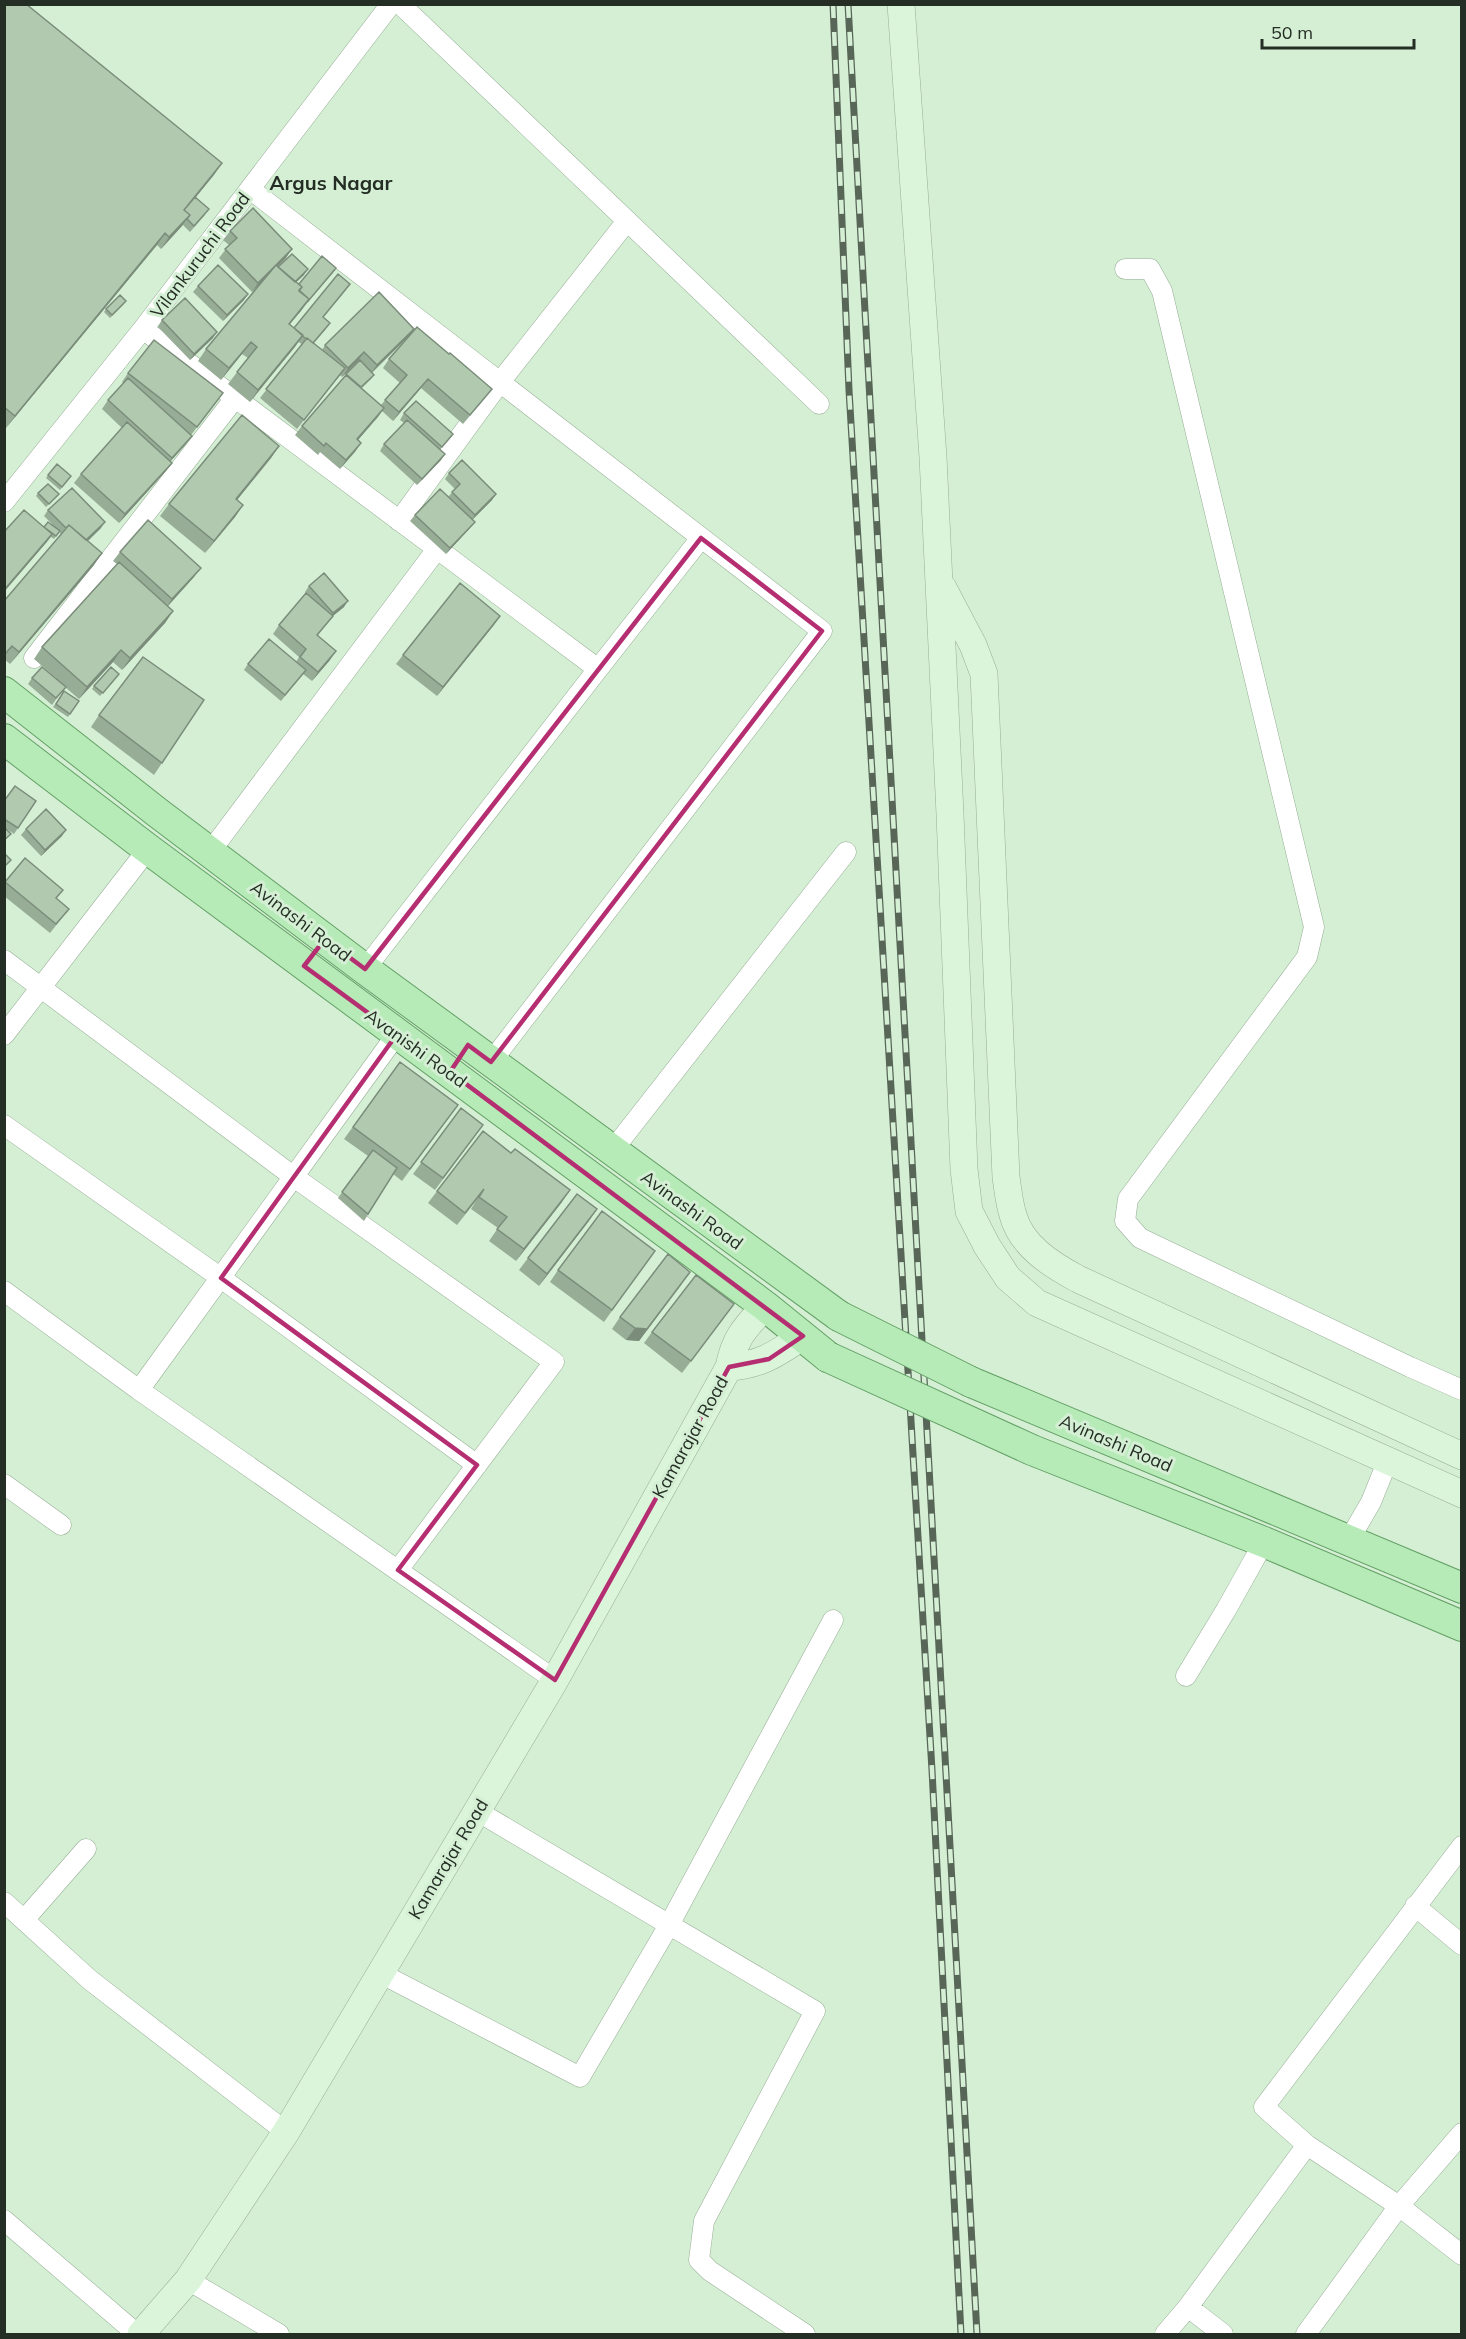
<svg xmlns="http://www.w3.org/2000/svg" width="1466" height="2339" font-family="Mulish,sans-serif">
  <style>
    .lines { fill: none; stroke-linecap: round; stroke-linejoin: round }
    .street-casing { stroke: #96ae95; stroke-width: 21 }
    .secondary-casing { stroke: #96ae95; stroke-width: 28 }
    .primary-casing { stroke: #64a065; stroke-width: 32 }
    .street { stroke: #fff; stroke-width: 20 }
    .secondary { stroke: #dbf5db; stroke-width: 27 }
    .primary { stroke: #b6ebb8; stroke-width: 30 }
    .rail-casing { stroke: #586658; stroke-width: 7 }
    .rail { stroke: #d5efd5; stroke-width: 4.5; stroke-dasharray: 14; stroke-linecap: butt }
    .primary-bridge-casing { stroke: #64a065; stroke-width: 32; stroke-linecap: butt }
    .primary-bridge { stroke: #b6ebb8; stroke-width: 30 }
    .wall { fill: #97ad96 }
    .shaded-wall { fill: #7b8d7a }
    .building { fill: #b0c9af; stroke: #7b8d7a; stroke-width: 1.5 }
    .marked { fill: none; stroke: #b52e71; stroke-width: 4.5; stroke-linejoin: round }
    .labels { text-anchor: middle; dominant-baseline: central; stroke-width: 6; stroke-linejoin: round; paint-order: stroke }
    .street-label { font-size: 18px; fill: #252e25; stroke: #d5efd5 }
    .neighbourhood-label { font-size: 20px; font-weight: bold; fill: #252e25; stroke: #d5efd5 }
  </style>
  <rect width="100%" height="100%" fill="#d5efd5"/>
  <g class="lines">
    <defs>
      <path id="street" d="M400 4 819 404
        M250 189 822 631 491 1062
        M1125 269H1150L1162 291 1314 927 1307 957 1128 1199 1125 1221 1140 1238 1410 1367 1462 1390
        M143 329 598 669 365 969
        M4 502 143 329 391 4
        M399 521 500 382 627 221
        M34 658 235 398
        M598 669 701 538
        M210 852 437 549
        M4 960 294 1177 554 1362 398 1570
        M4 1035 148 849
        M4 1125 221 1278 477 1465
        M612 1151 846 852
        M4 1291 139 1390 555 1680
        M139 1390 397 1034
        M4 1484 61 1525
        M1349 1540 1371 1502 1388 1460
        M1186 1676 1226 1610 1264 1542
        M477 1811 815 2011 704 2221 699 2260 710 2271 805 2334
        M4 1902 90 1980 286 2132
        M1415 1906 1462 1945
        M24 1920 86 1849
        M380 1973 580 2077 669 1925 833 1620
        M1307 2145 1264 2107 1462 1846
        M4 2220 137 2334
        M188 2280 279 2334
        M1165 2334 1188 2307
        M1223 2334 1188 2307 1307 2145 1399 2206 1462 2255
        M1306 2334 1399 2206 1462 2133"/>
      <path id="secondary" d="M901 4 933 457 950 814 964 1169 969 1211 987 1246 1008 1278 1037 1303 1462 1494
        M943 588 973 645 984 674 1006 1177C1008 1190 1009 1203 1013 1215 1021 1246 1052 1265 1078 1279L1462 1456
        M729 1367C761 1365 776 1354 803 1336
        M141 2334 188 2280 286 2132 555 1680 729 1367C735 1337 745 1328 765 1306"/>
      <path id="primary" d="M4 692 158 813 362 967 839 1316
        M4 739 148 849 765 1306 828 1357
        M971 1382 1462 1588
        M1032 1450 1264 1542 1462 1626"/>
    </defs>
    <use href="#street" class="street-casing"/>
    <use href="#secondary" class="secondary-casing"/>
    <use href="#primary" class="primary-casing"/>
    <use href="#street" class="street"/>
    <use href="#secondary" class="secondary"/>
    <use href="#primary" class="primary"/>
    <defs>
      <path id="rail" d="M833 4 849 390 932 1770 961 2334
        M848 4 977 2334"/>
    </defs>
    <use href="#rail" class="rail-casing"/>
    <use href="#rail" class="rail"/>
    <defs>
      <path id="primary-bridge" d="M839 1316 971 1382
        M828 1357 1032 1450"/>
    </defs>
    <use href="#primary-bridge" class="primary-bridge-casing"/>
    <use href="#primary-bridge" class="primary-bridge"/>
  </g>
  <path class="wall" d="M4 4 222 163 196 197 205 215 190 232 183 225 161 249 157 245 6 428 4 426Z
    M230 231 286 258 277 267 304 275 296 282 299 284 336 268 290 324 294 328 346 290 323 317 326 329 314 343 322 350 325 345 414 329 407 338 372 373V378L362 388 381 405 400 383 383 368 389 359 485 398 463 424 421 388 393 421 382 411 358 440 361 443 340 469 320 452 318 455 295 435 302 426 344 377 346 374 358 361 342 377 340 375 297 429 260 398 302 344 298 342 250 402 228 384 248 358 242 354 221 380 198 361 206 349 263 281 252 292 219 258 229 245 223 240Z
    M198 286 248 294 244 300 223 321 193 292Z
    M124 304 110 318 104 312 106 309Z
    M162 320 213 338 190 360 158 327Z
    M128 373 223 393 191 435 192 436 185 445 170 462 172 463 165 472 119 523 74 483 81 474 122 428 102 409 108 400 124 383 122 382Z
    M404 413 453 434 440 450 441 460 417 485 380 451 384 444 404 423 400 420Z
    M279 446 271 458 237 500 243 505 235 517 205 553 160 516 169 504Z
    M449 473 496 494 492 500 472 520 470 528 446 554 410 521 415 515 448 497 455 489 445 479Z
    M48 475 71 476 60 490 46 478Z
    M38 493 56 497 46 507 36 496Z
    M48 510 101 528 88 541 94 565 10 664 4 659V601L61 534 59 532 54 539 51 537 46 543 44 527 52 524 44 516Z
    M120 552 194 577 168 606 173 611 165 623 122 670 113 662 79 699 65 687 52 705 28 684 32 678H56L34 659 42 647 117 564 113 561Z
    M309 586 344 607 333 616 318 635 330 660 312 681 303 674 281 701 244 670 248 664 296 662 299 657 273 634 279 625 307 594 305 592Z
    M500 616 437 696 396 664 403 655Z
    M119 674 100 696 92 689 94 686Z
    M64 691 79 701 68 717 53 707Z
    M204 700 154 775 91 727 99 715Z
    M4 801H36L14 834 5 828 4 843Z
    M26 829 62 836 41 856 21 835Z
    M25 858 57 899 69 909 50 933 4 896V883Z
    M400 1062 458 1105 402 1181 393 1174 364 1221 338 1198 368 1156 344 1139Z
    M461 1108 483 1125 435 1190 413 1174Z
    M483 1131 562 1202 516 1261 489 1241 498 1228 471 1209 476 1201 457 1225 428 1203Z
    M597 1209 539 1286 519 1270 528 1258Z
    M655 1251 604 1322 550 1282 558 1270Z
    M682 1284 639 1341 626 1340 612 1329 620 1317Z
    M725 1316 682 1373 644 1343 652 1332Z"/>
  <path class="shaded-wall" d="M222 163 214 175 182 214 184 210Z
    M190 215 181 227 161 249 169 237Z
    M165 233 157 245 6 428 15 416Z
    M292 249 286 258 252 292 258 283Z
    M336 268 332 274 304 306 309 300Z
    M308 269 304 275 287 291 291 285Z
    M248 294 244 300 223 321 227 315Z
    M309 299 301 311 280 335 289 324Z
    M414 329 407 338 370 374 377 365Z
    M217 332 213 338 190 360 194 354Z
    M303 335 295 347 250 402 258 390Z
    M251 342 242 354 221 380 229 368Z
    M364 352 358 361 342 377 348 368Z
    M428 379 421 388 393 421 399 412Z
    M384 408 378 417 351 448 357 439Z
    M192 436 185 445 165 467 172 458Z
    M361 443 355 452 340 469 346 460Z
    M279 446 271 458 228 511 236 499Z
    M445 454 441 460 417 485 422 479Z
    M172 463 165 472 119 523 125 514Z
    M496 494 492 500 471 521 475 515Z
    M243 505 235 517 205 553 214 541Z
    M105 522 101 528 77 551 81 545Z
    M475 522 470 528 446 554 450 548Z
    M52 534 46 543 4 592V590Z
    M102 553 94 565 10 664 19 652Z
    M201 568 194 577 166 608 172 599Z
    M348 601 344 607 329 619 333 613Z
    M173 611 165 623 122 670 130 658Z
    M500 616 494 625 437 696 443 687Z
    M121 650 113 662 79 699 87 687Z
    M336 651 330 660 312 681 318 672Z
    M66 830 62 836 41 856 45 850Z
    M570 1190 562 1202 516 1261 524 1249Z
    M597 1209 589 1221 539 1286 547 1274Z
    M690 1272 639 1341 626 1340 635 1328Z"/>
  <path class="building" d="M4 4H26L222 163 184 210 190 215 169 237 165 233 15 416 4 407Z
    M195 197 209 209 194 226 187 219 190 215 184 210Z
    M253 208 292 249 258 283 225 249 237 238 230 231Z
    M292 254 308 269 295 282 278 267Z
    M322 256 336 268 309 300V299L299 291 302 287 299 284Z
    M218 265 248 294 227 315 198 286Z
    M276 265 302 287 299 290 309 299 289 324 303 335 258 390 237 372 257 347 251 342 229 368 206 349Z
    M338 274 350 284 323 317 330 323 313 343 307 338 306 339 294 328Z
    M379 292 414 329 377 365 364 352 348 368 325 345Z
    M120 295 126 301 112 315 106 309Z
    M185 298 217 332 194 354 162 320Z
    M417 327 449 354 450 353 492 389 470 415 428 379 399 412 385 400 407 375 389 359Z
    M307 338 345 368 304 420 266 389Z
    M154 340 223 393 197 427 128 373Z
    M360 360 374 375 361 387 346 374Z
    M346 375 384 408 357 439 361 443 346 460 326 443 324 446 302 426Z
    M128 378 192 436 172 458 108 400Z
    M416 401 453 434 442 447 404 413Z
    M242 415 279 446 236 499 243 505 214 541 169 504Z
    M407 420 445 454 422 479 384 444Z
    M127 422 172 463 125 514 81 474Z
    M462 460 496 494 475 515 452 492 460 484 449 473Z
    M57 464 71 476 62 487 48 475Z
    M48 484 59 494 49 504 38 493Z
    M72 488 105 522 86 540 69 525 66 528 48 510Z
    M440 489 475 522 450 548 415 515Z
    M24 510 52 534 4 590V532Z
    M148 520 201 568 172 599 120 552Z
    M48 522 60 531 56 536 44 527Z
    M69 525 102 553 19 652 12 646 5 654 4 601Z
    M119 562 173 611 130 658 121 650 87 687 42 647Z
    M324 573 348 601 333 613 309 586Z
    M460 583 500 616 443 687 403 655Z
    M306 593 333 616 317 635 336 651 318 672 300 657 306 649 279 625Z
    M269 639 306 670 285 695 248 664Z
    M143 657 204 700 162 763 99 715Z
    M42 667 66 687 56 698 32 678Z
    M111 667 119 674 103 693 94 686Z
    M64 691 79 701 70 714 56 704Z
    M15 786 36 801 18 828 4 819V801Z
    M46 809 66 830 45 850 26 829Z
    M4 827 11 834 4 840Z
    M4 853 11 860 4 867Z
    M25 858 63 890 56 898 69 909 56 924 5 882Z
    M400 1062 458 1105 410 1169 353 1127Z
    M461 1108 483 1125 443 1178 421 1162Z
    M483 1131 511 1153 515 1149 570 1190 524 1249 497 1229 507 1217 479 1197 484 1189 465 1213 437 1191Z
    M373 1150 397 1168 368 1214 342 1192Z
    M577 1194 597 1209 547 1274 528 1258Z
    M602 1211 655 1251 612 1310 558 1270Z
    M668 1254 690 1272 647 1329 635 1328 620 1317Z
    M696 1275 734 1304 691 1361 652 1332Z"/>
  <path class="marked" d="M701 538 822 631 491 1062 468 1045 450 1072 803 1336 769 1359 729 1367 555 1680 398 1570 477 1465 221 1278 397 1034 304 966 325 939 365 969Z"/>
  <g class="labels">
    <g class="street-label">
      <text transform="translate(200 255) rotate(-53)">Vilankuruchi Road</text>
      <text transform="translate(301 921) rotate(37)">Avinashi Road</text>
      <text transform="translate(416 1048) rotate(36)">Avanishi Road</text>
      <text transform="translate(692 1210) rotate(36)">Avinashi Road</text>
      <text transform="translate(690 1437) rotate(-61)">Kamarajar Road</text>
      <text transform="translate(1116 1443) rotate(23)">Avinashi Road</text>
      <text transform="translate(448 1859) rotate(-59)">Kamarajar Road</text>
    </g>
    <g class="neighbourhood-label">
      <text x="331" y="182">Argus Nagar</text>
    </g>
  </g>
  <rect width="1466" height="2339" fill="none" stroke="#252e25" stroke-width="12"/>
  <path d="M1262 39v9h152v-9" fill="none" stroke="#252e25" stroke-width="3"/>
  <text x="1271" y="39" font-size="18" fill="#252e25" stroke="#d5efd5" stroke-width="4.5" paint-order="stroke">50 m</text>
</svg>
